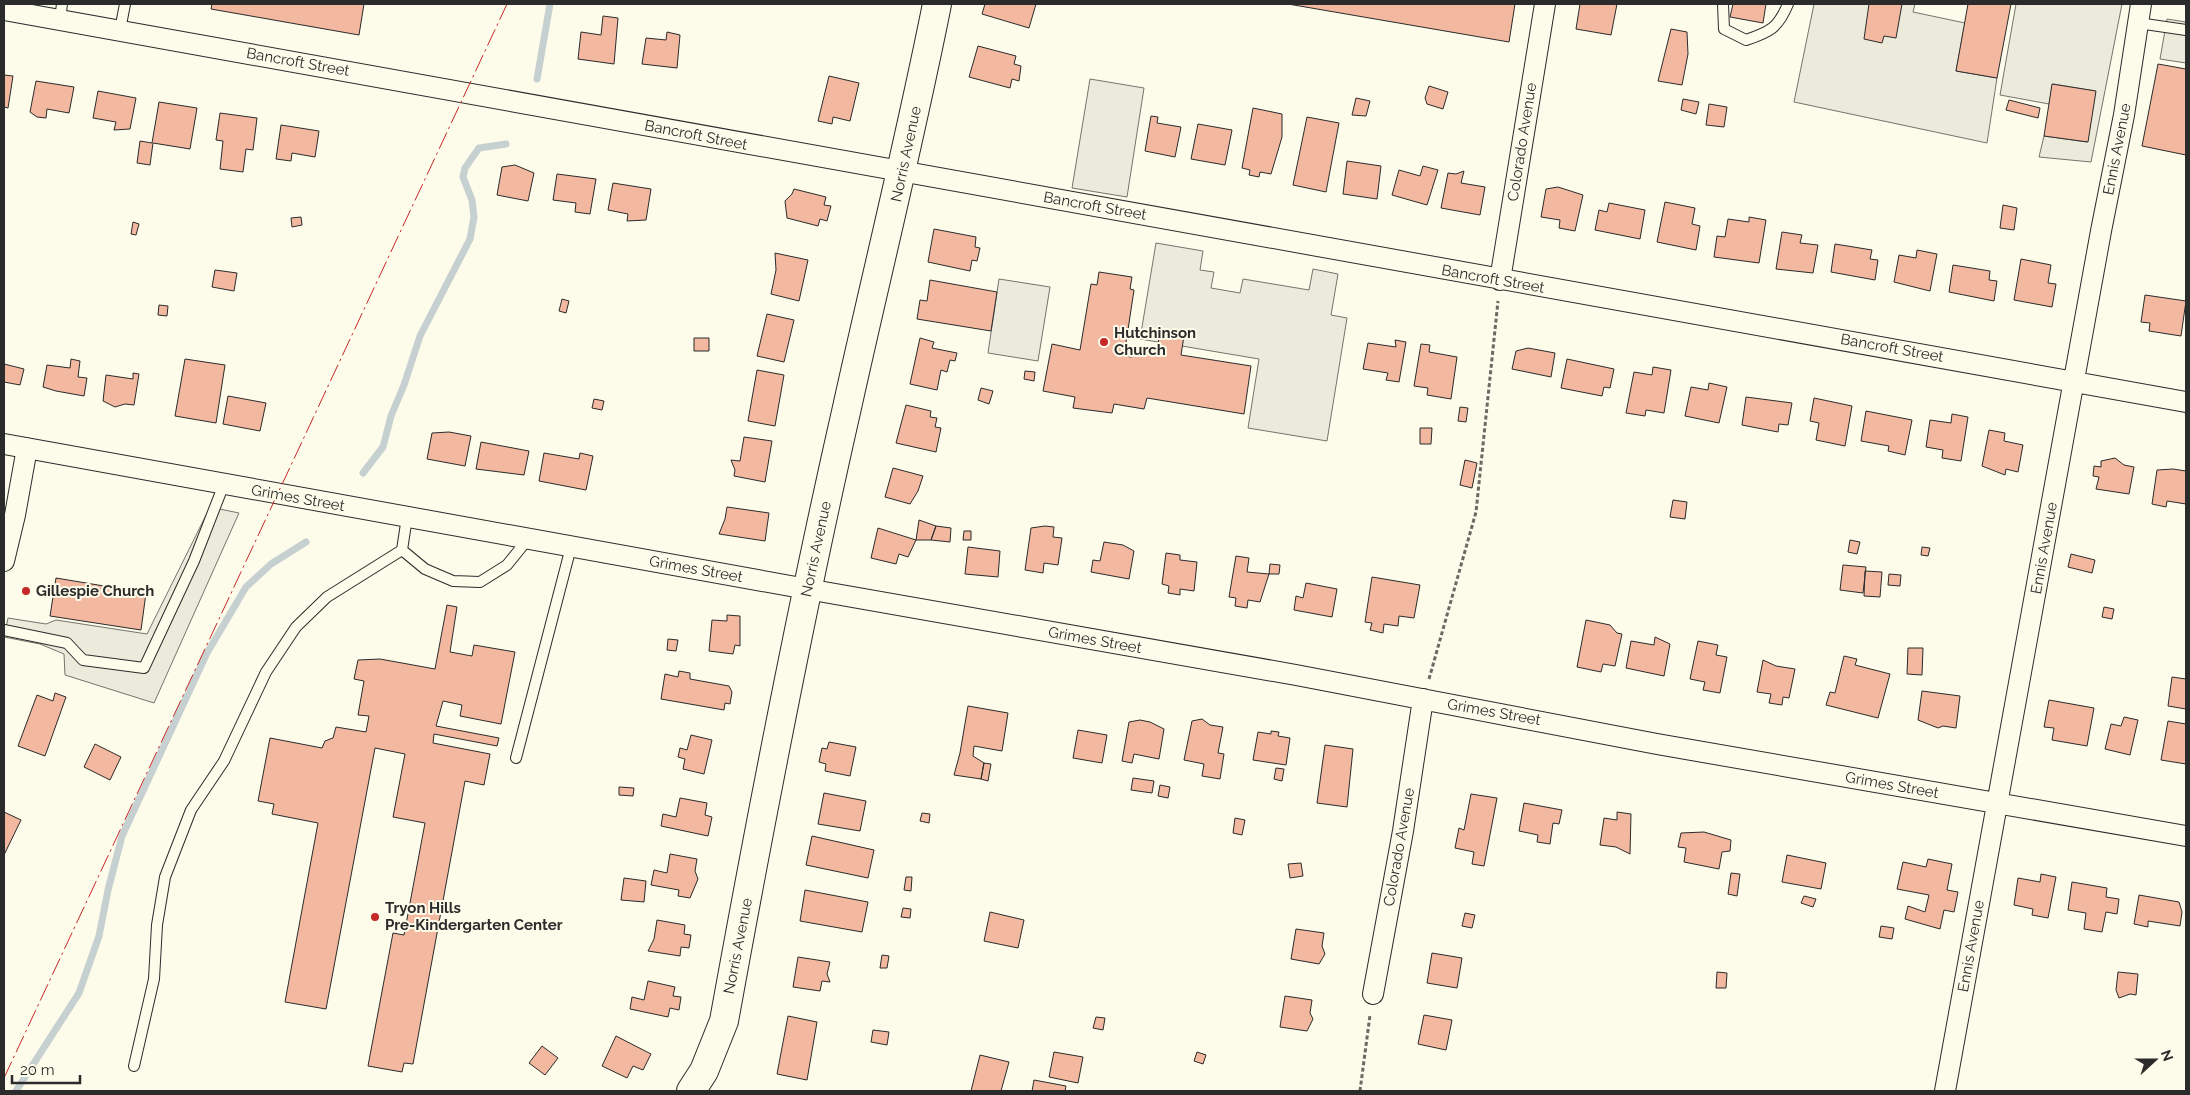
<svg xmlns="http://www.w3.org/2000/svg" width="2190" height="1095" font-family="Raleway,sans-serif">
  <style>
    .parking { fill: #eceadb; stroke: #74746e }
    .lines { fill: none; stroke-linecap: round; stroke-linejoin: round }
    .stream { stroke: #c7d0d0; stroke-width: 7 }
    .building { fill: #f2b8a0; stroke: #2b2b2b }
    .lane-casing { stroke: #2b2b2b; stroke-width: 12 }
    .street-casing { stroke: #2b2b2b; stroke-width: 22 }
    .secondary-casing { stroke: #2b2b2b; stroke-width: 30 }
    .path { stroke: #6a6964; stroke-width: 3; stroke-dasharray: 4 2.5; stroke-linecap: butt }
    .lane { stroke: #fdfbea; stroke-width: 10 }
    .street { stroke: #fdfbea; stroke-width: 20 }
    .secondary { stroke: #fdfbea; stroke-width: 28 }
    .power { stroke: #c62828; stroke-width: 1; stroke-dasharray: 18 4 2.5 4; stroke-linecap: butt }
    .poi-dot { fill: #c62828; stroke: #fdfbea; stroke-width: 2 }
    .labels { text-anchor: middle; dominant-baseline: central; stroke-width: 4; stroke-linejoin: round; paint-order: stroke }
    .street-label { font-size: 15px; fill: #2b2b2b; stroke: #fdfbea }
    .poi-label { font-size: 15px; font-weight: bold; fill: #2b2b2b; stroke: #fdfbea; text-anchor: start }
  </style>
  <rect width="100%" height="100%" fill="#fdfbea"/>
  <path class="parking" d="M1814 4H1915L1913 12 1965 23 1956 71 1997 78 1987 143 1794 102Z
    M2016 4H2122L2091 162 2039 157 2044 136 2087 142 2095 91 2053 84 2049 104 2000 95Z
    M2167 19 2186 22V63L2160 59Z
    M1090 79 1144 88 1127 197 1072 188Z
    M1156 243 1203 251 1200 270 1214 272 1211 288 1240 293 1243 279 1309 290 1313 269 1338 274 1331 315 1347 318 1327 441 1248 428 1259 359 1140 339Z
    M999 279 1050 287 1038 361 988 353Z
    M210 507 239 513 154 703 65 675 64 654 40 644 4 637 8 618 46 624 56 620 147 634Z"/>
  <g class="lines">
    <path class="stream" d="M537 79 550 4
      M363 473 383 447 391 416 404 385 420 336 470 239 474 217 472 200 463 177 465 168 479 148 506 144
      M16 1091 79 993 99 936 108 890 122 836 207 653 246 587 271 564 306 542"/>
  </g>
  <path class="building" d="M212 4H364L359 35 211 9Z
    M985 4H1036L1029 28 982 14Z
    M1288 4H1515L1509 42Z
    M1580 4H1617L1611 35 1576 29Z
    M1733 4H1766L1763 23 1730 17Z
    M1869 4H1902L1896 38 1884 36 1882 43 1864 39Z
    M1968 4H2011L1997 78 1956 71Z
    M603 16 618 18 614 64 578 59 581 32 601 35Z
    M1671 29 1687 32 1688 54 1682 85 1658 81Z
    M667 32 680 35 677 68 642 64 646 38 666 40Z
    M978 46 1016 56 1014 64 1021 66 1019 81 1012 79 1010 88 969 77Z
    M2158 64 2186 69V155L2142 146Z
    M4 75 13 76 8 108 4 107Z
    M829 76 859 83 850 121 833 117 832 124 818 121Z
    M36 81 74 87 69 113 47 109 46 118 37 117 30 112Z
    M2052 84 2096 91 2088 142 2044 136Z
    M1429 86 1448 92 1443 109 1427 104 1425 98Z
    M98 91 136 98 130 129 114 130 116 122 93 118Z
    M1356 98 1370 101 1366 116 1352 115Z
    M1683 99 1699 102 1696 114 1681 110Z
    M2009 100 2040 108 2038 118 2006 110Z
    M159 102 197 108 190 149 153 143 150 165 137 163 140 141 152 143Z
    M1709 104 1727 107 1724 127 1706 125Z
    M1253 108 1282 114V137L1271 174 1260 172 1259 177 1249 175 1250 170 1242 168Z
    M220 113 257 118 253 150 246 149 243 172 220 169 223 141 216 140Z
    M1151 116 1158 117 1157 123 1181 127 1175 157 1145 151Z
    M1307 117 1339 123 1326 192 1293 185Z
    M1198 124 1232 130 1225 165 1191 159Z
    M281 125 319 131 315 157 292 153 291 161 276 159Z
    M1347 161 1381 166 1377 199 1343 194Z
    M515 165 534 173 528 201 497 195 502 167Z
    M1423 166 1438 170 1427 205 1392 195 1399 170 1420 176Z
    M1464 171 1461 183 1485 187 1480 215 1441 208 1448 173 1456 174Z
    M557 174 596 179 590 214 575 212 576 203 553 200Z
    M613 183 651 189 646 220 627 221 628 214 608 210Z
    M1558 187 1583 195 1575 231 1559 228 1560 220 1541 217 1546 189Z
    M794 189 826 197 824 205 831 206 827 221 820 219 818 226 787 218 785 201 792 194Z
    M1665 202 1695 208 1692 224 1700 226 1696 250 1657 242Z
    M1609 203 1645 210 1640 239 1595 230 1599 210 1607 212Z
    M2003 205 2017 208 2014 230 2000 228Z
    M301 217 302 225 292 227 291 218Z
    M1749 217 1766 220 1759 263 1714 257 1717 236 1725 237 1728 219 1749 222Z
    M133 222 139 224 136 235 131 234Z
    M934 229 976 237 975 247 980 248 977 261 972 260 970 271 928 262Z
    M1782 232 1802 235 1800 243 1818 245 1813 273 1776 269Z
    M1835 244 1872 250 1870 259 1878 260 1875 280 1831 272Z
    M1917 250 1937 254 1930 291 1894 282 1899 255 1916 258Z
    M775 253 808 260 799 301 771 294 776 270Z
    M2021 259 2051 265 2048 283 2056 284 2052 307 2014 300Z
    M1953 265 1990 271 1989 280 1997 281 1994 301 1949 292Z
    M215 270 237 273 234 291 212 287Z
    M1099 272 1132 277 1130 289 1134 290 1124 356 1132 357 1134 346 1157 349 1160 332 1184 336 1181 355 1251 366 1244 414 1147 398 1144 409 1114 404 1112 413 1073 408 1075 397 1043 391 1052 344 1080 350 1091 284 1097 285Z
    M930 280 997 292 991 331 917 319 920 300 927 301Z
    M2145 295 2186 301 2181 336 2149 331 2150 323 2141 322Z
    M562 299 569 301 566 313 559 311Z
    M159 305 168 306 167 316 158 315Z
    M767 314 794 320 784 362 757 356Z
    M694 338H709V351H694Z
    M920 338 934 342 932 348 957 353 955 361 950 360 947 372 941 370 937 390 910 384Z
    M1395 340 1406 342 1399 382 1386 380 1388 373 1363 369 1368 343 1396 347Z
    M1421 344 1430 345 1429 352 1457 357 1451 399 1427 395 1428 388 1414 386Z
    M1528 348 1555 353 1551 377 1512 369 1516 351Z
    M71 359 80 361 78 377 87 378 84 396 56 391 43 387 47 365 70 368Z
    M185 359 225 365 216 423 175 416Z
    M1567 359 1614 369 1610 388 1604 387 1602 396 1561 388Z
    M4 364 24 369 20 385 4 382Z
    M1653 367 1671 370 1664 413 1646 410 1645 416 1626 413 1634 372 1652 375Z
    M757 370 784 375 775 426 748 421Z
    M1025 371 1035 372 1034 381 1024 379Z
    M133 373 139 374 134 405 125 404 115 407 103 401 106 375 133 379Z
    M1709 383 1727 387 1719 423 1685 416 1691 387 1708 390Z
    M981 388 993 391 989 404 978 400Z
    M228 396 266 403 260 431 223 424Z
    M1746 397 1792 403 1788 425 1779 424 1778 432 1742 425Z
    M1814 398 1852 406 1845 446 1816 440 1819 423 1810 421Z
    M594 399 604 401 602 410 592 408Z
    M906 405 931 411 930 417 937 418 935 427 941 428 936 452 896 443Z
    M1460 407 1468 408 1466 422 1458 421Z
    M1866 411 1912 420 1905 455 1888 451 1889 446 1861 441Z
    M1952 414 1968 417 1961 461 1942 458 1943 450 1926 447 1930 420 1951 423Z
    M1420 428H1432L1431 444H1420Z
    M1989 430 2005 433 2004 441 2023 445 2018 472 2006 469 2005 475 1982 466Z
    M449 432 471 436 465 466 427 459 432 433Z
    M744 437 772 441 765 482 734 476 735 470 731 460 740 461Z
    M481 442 529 451 524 475 476 469Z
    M544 453 579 459 580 453 593 456 586 490 539 481Z
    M2115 458 2124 465 2134 467 2129 494 2096 489 2099 477 2093 476 2094 466 2101 467V461Z
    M1465 460 1477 463 1472 488 1460 485Z
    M893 468 923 476 918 491 910 504 885 497Z
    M2173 469 2186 471V504L2167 501 2166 507 2152 504 2157 470Z
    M1673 500 1687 502 1685 519 1670 517Z
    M727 507 769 513 765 541 719 534 725 519Z
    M919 520 936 526 931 540H916Z
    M936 526 951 528 950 542 931 540Z
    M1045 526 1054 527 1053 537 1062 538 1058 565 1044 563 1043 573 1025 570 1031 528Z
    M878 528 916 540 908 557 899 554 896 564 871 558Z
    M964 531H971V540H963Z
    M1850 540 1860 542 1857 554 1848 552Z
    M1104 542 1123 545 1134 551 1129 579 1091 572 1093 560 1100 561Z
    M968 547 1000 551 998 577 965 574Z
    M1922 547 1930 548 1928 556 1921 555Z
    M1166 553 1180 555V560L1197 562 1194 591 1180 589V595L1168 593 1169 586 1162 584Z
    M2071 554 2095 560 2092 573 2068 567Z
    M1236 556 1249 558 1247 572 1269 574 1260 602 1248 600 1247 608 1235 606 1236 598 1229 597Z
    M1270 564 1280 565 1279 574H1269Z
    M1843 565 1866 567 1863 593 1840 590Z
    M1865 571 1882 572 1880 597 1864 596Z
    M1889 574 1901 575 1900 586 1888 585Z
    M1372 577 1420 585 1414 618 1399 616 1398 626 1384 624 1383 633 1370 630 1372 623 1365 622Z
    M56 578 146 593 141 630 50 616Z
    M1306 583 1337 589 1332 617 1294 610 1296 596 1303 598Z
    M447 605 457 607 450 652 472 656 474 645 515 652 501 724 460 716 462 705 443 701 436 726 499 738 497 746 434 734 433 743 490 754 484 785 465 781 413 1064 404 1063 402 1072 368 1066 393 933 404 935 425 823 393 817 405 754 375 748 326 1009 285 1002 318 823 272 814 274 804 258 801 270 738 322 748 325 741 333 738 336 727 366 732 369 716 358 715 364 681 354 679 358 660 380 659 435 669Z
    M2104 607 2114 609 2112 619 2102 617Z
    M727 615 740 616V646L735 645 733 654 709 651 712 620 727 621Z
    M1586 620 1610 625 1617 633 1622 634 1615 666 1603 664 1601 672 1577 667Z
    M1655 637 1670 644 1664 676 1626 668 1631 641 1654 645Z
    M668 639 678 640 676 651 667 650Z
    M1698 641 1718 645 1716 655 1727 657 1720 693 1703 690 1705 682 1690 679Z
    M1908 648H1923L1922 675 1907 674Z
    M1844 656 1857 659 1855 665 1890 674 1878 718 1826 705 1830 692 1835 693Z
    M1763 660 1776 666 1795 669 1789 698 1783 697 1782 705 1769 703 1771 694 1757 692Z
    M679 671 690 673V679L729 686 732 692 730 704 725 703 724 710 661 699 665 674 678 677Z
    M2172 677 2186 679V709L2168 706Z
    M1922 691 1960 696 1956 728 1943 726 1938 728 1918 720Z
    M55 693 66 697 45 756 18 746 37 695 53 701Z
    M2049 700 2094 708 2087 746 2052 740 2054 728 2044 727Z
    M968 706 1008 713 1002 751 974 746 973 756 984 763 981 779 954 775 960 753Z
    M2124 717 2138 720 2130 755 2105 749 2111 724 2121 726Z
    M1202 719 1210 725 1223 727 1218 753 1224 754 1220 779 1202 776 1204 764 1184 760 1192 721Z
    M1140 720 1150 722 1164 729 1159 759 1134 754 1132 763 1122 761 1129 722Z
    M2168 721 2186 724V764L2161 760Z
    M1078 730 1107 735 1102 763 1073 758Z
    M1271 731 1279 732 1278 736 1290 738 1286 765 1253 760 1258 732 1271 734Z
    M691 735 712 740 704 774 683 769 685 759 678 757 680 748 687 750Z
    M829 742 856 747 850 776 825 771 826 764 819 762 822 748 827 749Z
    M95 744 121 757 110 780 84 767Z
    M1325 745 1353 749 1347 807 1317 803Z
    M984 763 991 764 988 781 981 779Z
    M1276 768 1284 769 1282 781 1274 779Z
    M1133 778 1154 781 1152 793 1131 790Z
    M1160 785 1170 787 1168 798 1158 796Z
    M619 787 634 788 633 796 619 795Z
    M824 793 866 801 860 831 818 824Z
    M1471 794 1497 798 1484 866 1472 864 1474 852 1455 848 1459 828 1464 830Z
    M680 798 707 803 705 815 712 817 708 836 661 826 663 814 676 817Z
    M1524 803 1562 810 1559 824 1553 823 1550 844 1537 842 1538 835 1519 831Z
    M4 812 21 820 4 855Z
    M1617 812 1631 814 1630 854 1616 847 1600 845 1604 818 1617 820Z
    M922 813 930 814 929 823 920 821Z
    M1235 818 1245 820 1242 835 1233 833Z
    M1704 832 1731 840 1730 851 1722 852 1719 869 1684 862 1686 848 1678 847 1681 833Z
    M812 836 874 850 868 878 806 865Z
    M670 854 697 859 695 871 698 879 690 898 678 896 679 890 651 885 654 870 667 873Z
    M1787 855 1826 863 1821 889 1782 882Z
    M1928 859 1952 864 1947 890 1958 892 1954 912 1944 910 1940 929 1905 919 1908 906 1925 912 1929 895 1897 889 1903 862 1926 867Z
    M1301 863 1303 876 1290 878 1288 864Z
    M1731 873 1740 874 1737 896 1728 894Z
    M2041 874 2056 877 2048 918 2032 915 2033 909 2014 905 2018 878 2040 882Z
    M906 877H912L911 891 904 890Z
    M624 878 646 881 644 902 621 900Z
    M2072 882 2107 888 2106 897 2119 899 2117 914 2106 912 2102 932 2084 929 2086 913 2068 910Z
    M805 890 868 902 862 932 800 921Z
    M2139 895 2179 902 2182 912 2180 926 2148 921V927L2134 924Z
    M1804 896 1816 899 1813 907 1801 903Z
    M903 908 911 909 910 918 901 917Z
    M990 912 1024 920 1018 948 984 941Z
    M1465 913 1475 915 1472 928 1462 926Z
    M657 920 685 925 684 934 691 935 689 948 681 947 680 956 648 951 654 939Z
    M1881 926 1894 928 1892 939 1879 937Z
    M1296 929 1324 933 1322 946 1325 954 1319 964 1291 959Z
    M1432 953 1462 958 1457 988 1427 983Z
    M882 955 889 956 887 968H880Z
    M798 957 830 962 827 974 830 982 822 981 820 991 793 987Z
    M1717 972 1727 973 1726 988H1716Z
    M2118 972 2138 974 2136 995 2130 994 2119 998 2116 990Z
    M648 981 675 987 673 996 681 997 679 1010 670 1008 668 1017 630 1009 632 997 644 1000Z
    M1285 996 1312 1000 1310 1013 1313 1019 1307 1031 1280 1027Z
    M1424 1015 1452 1020 1446 1050 1418 1044Z
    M788 1016 817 1022 807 1080 777 1074Z
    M1096 1017 1105 1018 1103 1030 1093 1028Z
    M873 1030 889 1032 887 1045 871 1042Z
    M616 1036 651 1054 643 1070 633 1066 627 1078 602 1066Z
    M542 1046 558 1058 545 1075 529 1063Z
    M1054 1052 1083 1057 1078 1083 1049 1077Z
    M1197 1052 1206 1055 1203 1064 1194 1061Z
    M980 1055 1009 1062 1001 1091H971Z
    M1034 1080 1066 1086 1065 1091H1032Z"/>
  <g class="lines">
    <defs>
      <path id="lane" d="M1723 4 1724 29 1746 40C1770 32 1778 28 1788 4
        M60 19 62 4
        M2138 23 2186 30
        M120 30 125 4
        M407 517 402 550 425 569 453 581 480 582 507 565 528 539
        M4 630 67 643 83 660 144 668 194 561 224 484
        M516 758 571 547
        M134 1066 154 979 157 925 165 877 191 810 224 761 266 672 296 627 327 597 402 550"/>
      <path id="street" d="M4 10 2186 402
        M1500 280 1545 4
        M4 444 807 589 1296 675 1657 744 2186 836
        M4 561 15 515 27 448
        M1373 994 1403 831 1423 699
        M1945 1091 2101 231 2124 115 2141 4"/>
      <path id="secondary" d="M691 1091 704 1071 724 1021C761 817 800 614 846 412 876 276 910 140 937 4"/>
    </defs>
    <use href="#lane" class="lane-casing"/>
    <use href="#street" class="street-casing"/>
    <use href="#secondary" class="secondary-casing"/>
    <path class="path" d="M1429 679 1476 512 1498 301
      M1360 1091 1370 1015"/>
    <use href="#lane" class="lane"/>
    <use href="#street" class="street"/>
    <use href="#secondary" class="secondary"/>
    <path class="power" d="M4 1078 507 4"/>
  </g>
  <g class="poi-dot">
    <circle cx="1104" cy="342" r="5"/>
    <circle cx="26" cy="591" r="5"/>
    <circle cx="375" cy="917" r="5"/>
  </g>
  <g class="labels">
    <g class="street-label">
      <text transform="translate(298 62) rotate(10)">Bancroft Street</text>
      <text transform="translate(696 135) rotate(11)">Bancroft Street</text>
      <text transform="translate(1522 142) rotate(-81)">Colorado Avenue</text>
      <text transform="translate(2117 149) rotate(-79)">Ennis Avenue</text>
      <text transform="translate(906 154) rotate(-78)">Norris Avenue</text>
      <text transform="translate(1095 206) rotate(10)">Bancroft Street</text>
      <text transform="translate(1493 279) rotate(10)">Bancroft Street</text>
      <text transform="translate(1892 348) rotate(10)">Bancroft Street</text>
      <text transform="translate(298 498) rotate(10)">Grimes Street</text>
      <text transform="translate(2044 548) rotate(-80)">Ennis Avenue</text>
      <text transform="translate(816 549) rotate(-78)">Norris Avenue</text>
      <text transform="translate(696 569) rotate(10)">Grimes Street</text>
      <text transform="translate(1095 640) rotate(10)">Grimes Street</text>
      <text transform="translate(1494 712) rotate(10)">Grimes Street</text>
      <text transform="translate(1892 785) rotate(10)">Grimes Street</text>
      <text transform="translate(1399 847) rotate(-80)">Colorado Avenue</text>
      <text transform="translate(738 946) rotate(-79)">Norris Avenue</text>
      <text transform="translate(1971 946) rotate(-80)">Ennis Avenue</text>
    </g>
    <g class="poi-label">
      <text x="1114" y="333">Hutchinson<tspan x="1114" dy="17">Church</tspan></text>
      <text x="36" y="591">Gillespie Church</text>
      <text x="385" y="908">Tryon Hills<tspan x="385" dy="17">Pre-Kindergarten Center</tspan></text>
    </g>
  </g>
  <rect width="2190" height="1095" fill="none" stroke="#2b2b2b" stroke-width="10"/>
  <g transform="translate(2155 1060) rotate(69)" stroke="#fdfbea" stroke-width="4" paint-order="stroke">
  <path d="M0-4L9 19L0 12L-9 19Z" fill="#2b2b2b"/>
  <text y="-8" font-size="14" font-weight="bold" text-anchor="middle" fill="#2b2b2b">N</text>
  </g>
  <path d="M12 1075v8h68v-8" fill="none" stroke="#2b2b2b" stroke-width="2.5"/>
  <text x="20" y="1075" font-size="15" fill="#2b2b2b" stroke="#fdfbea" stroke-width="4" paint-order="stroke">20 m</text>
</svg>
